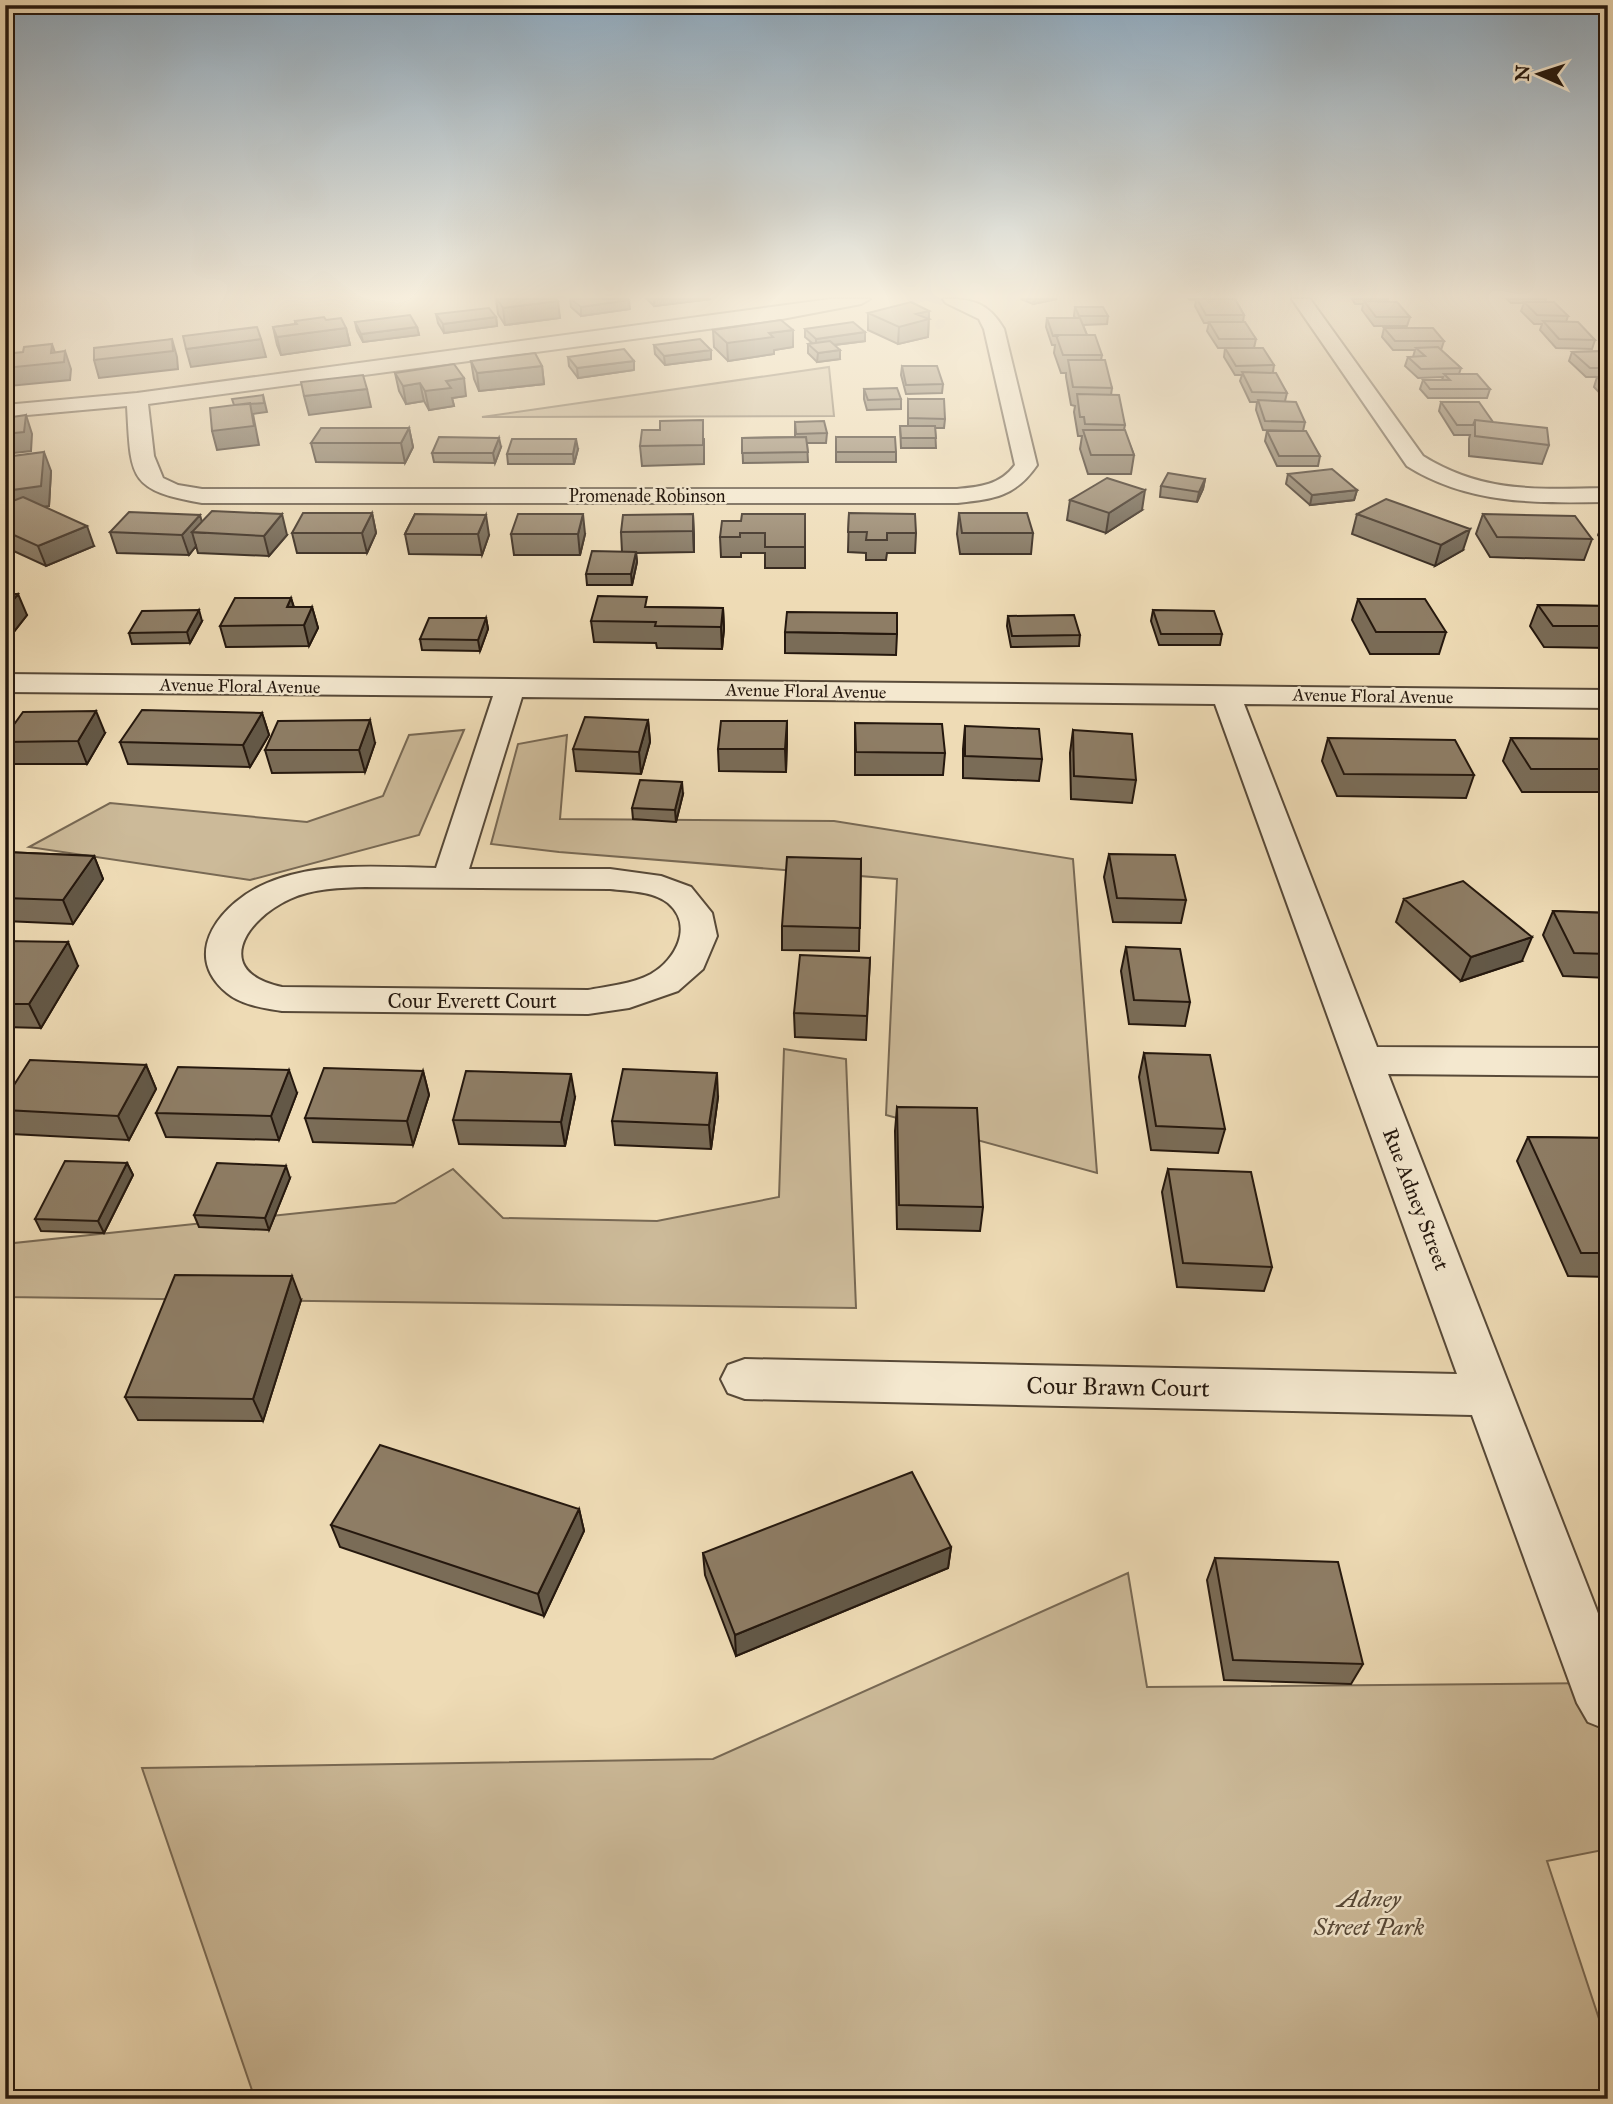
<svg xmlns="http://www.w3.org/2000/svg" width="1613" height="2104" font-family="'IM FELL Great Primer',serif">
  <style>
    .green { fill: #ccba99; stroke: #786954; stroke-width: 2 }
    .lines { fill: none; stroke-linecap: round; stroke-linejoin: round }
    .minor-casing { stroke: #574938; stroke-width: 4 }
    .minor { fill: #f4e8cf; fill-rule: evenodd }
    .wall { fill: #7a6c57; stroke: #25180e; stroke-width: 2 }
    .shaded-wall { fill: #635847; stroke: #25180e; stroke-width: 2 }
    .building { fill: #8e7d65; stroke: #25180e; stroke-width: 2 }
    .labels { text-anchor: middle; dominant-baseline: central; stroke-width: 5; stroke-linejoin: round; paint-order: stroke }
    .far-street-label { font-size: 18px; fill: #25180e; stroke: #f4e8cf }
    .street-label { font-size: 21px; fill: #25180e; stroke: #f4e8cf }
    .near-street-label { font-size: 24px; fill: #25180e; stroke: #f4e8cf }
    .near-park-label { font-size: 24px; font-style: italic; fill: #574938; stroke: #f4e8cf }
  </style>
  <rect width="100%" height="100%" fill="#eedbb5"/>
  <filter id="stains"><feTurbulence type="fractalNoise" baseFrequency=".00286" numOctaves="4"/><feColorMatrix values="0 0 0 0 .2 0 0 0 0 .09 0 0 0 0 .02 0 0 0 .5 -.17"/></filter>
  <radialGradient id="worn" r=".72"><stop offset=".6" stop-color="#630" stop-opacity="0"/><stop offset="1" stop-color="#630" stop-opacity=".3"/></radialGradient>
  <path class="green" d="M829 367 834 416 482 417Z
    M464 730 419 835 250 880 29 847 110 803 307 822 383 796 409 735Z
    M567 735 560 819 834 821 1073 859 1097 1173 886 1115 897 879 559 852 491 844 518 744Z
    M784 1049 846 1059 856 1308 5 1297V1244L395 1203 453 1169 503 1218 657 1221 779 1197Z
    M1128 1573 1147 1687 1597 1683 1608 1702V1849L1547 1861 1608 2046V2099H255L142 1768 713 1759Z"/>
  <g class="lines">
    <defs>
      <path id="minor" d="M831 299H870L861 304 782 319 148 404 154 456 163 478 178 485 202 489H957C980 487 1000 485 1015 465L984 329 979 319 946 303 943 299C972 298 989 303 1004 329L1037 465C1015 497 994 499 957 503H202C128 490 131 478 127 406L5 417V405L137 393Z
        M1292 299H1310L1423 456C1484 494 1539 489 1608 488V502C1537 503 1469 505 1407 466Z
        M5 674 1608 690V708L1244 704 1377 1047 1608 1048V1076L1388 1074 1608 1639V1730L1588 1722 1577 1703 1472 1415 745 1399 728 1393 721 1379 728 1365 745 1359 1457 1374 1215 704 522 697 469 869H610L661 876 691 887 712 913 717 936 703 969 678 991 629 1008 588 1014 282 1011C264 1008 241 1005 227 993 178 953 224 901 267 883 319 861 380 867 436 868L493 696 5 692ZM365 887 610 889C628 891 653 891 668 903 694 925 676 960 651 974 632 984 609 986 588 990L282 987C212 972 244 920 290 899 313 888 340 888 365 887Z"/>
    </defs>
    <use href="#minor" class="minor-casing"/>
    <use href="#minor" class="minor"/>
  </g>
  <path class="wall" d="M496 299H556L560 318 505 325 498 314Z
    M570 299 630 309 581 316 571 307Z
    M647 299H711L654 306Z
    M1021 299H1057L1033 304Z
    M1189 299H1235L1244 315 1243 322 1256 339 1254 348 1274 365 1273 372 1287 393 1285 401 1305 422 1303 431 1320 456 1318 466H1277L1265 441 1267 431H1296L1263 430 1256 410 1257 402H1250L1240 381 1242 375H1235L1224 357 1225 348H1218L1207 331 1209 323H1204L1195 306 1196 300H1190Z
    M1352 299H1388L1387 302 1410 317 1407 326H1374L1362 310 1363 304H1355Z
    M1507 299H1546L1545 302 1568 316 1566 322 1595 340 1592 349 1556 348 1540 330 1542 324H1534L1521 311 1524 303H1511Z
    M1075 307 1108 316 1107 324 1083 325 1087 335 1102 355 1101 360 1112 388 1111 395 1125 425 1124 430 1134 455 1131 474H1088L1080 449 1082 436H1078L1074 412 1075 406 1071 405 1066 377V373H1061L1054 353 1055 345H1052L1046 327 1047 318H1075L1074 316Z
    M929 311 928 337 898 344 868 330V313Z
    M436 314 496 317 497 326 444 333 438 323Z
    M295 321 346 328 350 345 281 355 277 345 273 327 295 324Z
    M355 322 417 327 419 335 363 342 357 331Z
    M1384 328 1444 341 1441 350 1461 368 1459 374 1490 389 1487 398H1428L1420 389 1423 380H1442L1443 377 1418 378 1405 366 1408 357H1413L1415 350H1393L1382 337Z
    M805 329 865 332V341L835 345 840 359 817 362 808 353V344L812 343 805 337Z
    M713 330 793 347 774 350V354L728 361 714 347Z
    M654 345 711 359 665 365 655 354Z
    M1608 351V377H1586L1569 361 1572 352Z
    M568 357 634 370 578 378 569 366Z
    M471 361 542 366 544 384 479 391 474 379Z
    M902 366 943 384 942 393 906 394 901 375Z
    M395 373 466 396 452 398 454 406 429 410 424 401 406 404 399 391Z
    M1597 377 1608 378V402L1594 387Z
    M864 389 901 399V409L867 410 864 399Z
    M908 399 945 419 944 428H935L936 448H901L900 426H908Z
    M1441 402 1549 445 1542 464 1469 456V439L1470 435H1454L1439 411Z
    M795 422 827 433 826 443H807L808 462 743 463 742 438 795 437Z
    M409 428 413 447 405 463 316 462 311 443Z
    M836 437 896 452V462H836Z
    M704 439V464L642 466 640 446Z
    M501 447 495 463 434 462 432 453Z
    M578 449 574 464H508L507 454Z
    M5 457 51 471 49 506 44 507 94 546 46 566 5 547Z
    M1288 474 1357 490 1354 500 1310 505 1286 484Z
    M1205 479 1203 489 1197 502 1160 497 1161 486Z
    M1070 500 1142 510 1106 533 1067 520Z
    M372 513 376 533 367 553H297L292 533Z
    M849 513 916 533 915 553H887L886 560H866V553L848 552Z
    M959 513 1033 533 1031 554H960L957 534Z
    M415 514 489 535 482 555 409 554 405 534Z
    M693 514 694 552 636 553 637 562 632 585H587L586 574 622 552 621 532Z
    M805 514V568H765V553H741V557H721L720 537 741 521Z
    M1357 514 1463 550 1435 566 1352 534Z
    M1483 514 1592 539 1584 560 1490 557 1476 534Z
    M202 522 287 535 269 556 198 553 196 546 189 555 117 553 110 532Z
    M1602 525H1608V549L1598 535Z
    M511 534H585L580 555H514Z
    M5 594 27 615 9 638H5Z
    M291 598 294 607H312L318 628 309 646 226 647 220 626Z
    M1358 599 1446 632 1439 654H1370L1352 620Z
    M1538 605 1608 606V648L1544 647 1530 626Z
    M648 607 723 608 724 629 722 649 657 648 656 643 594 642 591 621Z
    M1153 610 1222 634 1220 645H1159L1151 621Z
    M1008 616 1080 635 1079 646 1011 647 1007 626Z
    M486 618 488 629 480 651 422 650 420 639Z
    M202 621 190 643 132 644 129 633Z
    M785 632 897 634 896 655 785 653Z
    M262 713 269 735 250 767 128 764 120 742Z
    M648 720 650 742 641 774 576 771 573 749Z
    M787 721 786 772 719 771 718 749Z
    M855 723 945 753 943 775H855Z
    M965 726 1042 759 1039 781 963 778V749Z
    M1073 730 1136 780 1132 803 1071 799 1070 753Z
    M105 733 87 764H12L5 749V737Z
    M1328 738 1474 775 1466 798 1337 796 1322 761Z
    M1511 738 1608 739V792H1522L1503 761Z
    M375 743 365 772 272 773 265 750Z
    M683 794 676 822 633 819 632 808Z
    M5 852 94 856 103 879 73 924 5 921Z
    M1109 854 1186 900 1181 923 1113 922 1104 877Z
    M861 859 859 951 782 950V926Z
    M1404 899 1522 961 1461 981 1396 922Z
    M1553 911 1608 913V978L1563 976 1543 935Z
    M5 941 78 966 41 1028 5 1027Z
    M1126 947 1190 1002 1185 1026 1129 1024 1121 971Z
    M870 958 866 1040 795 1037 794 1013Z
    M1144 1053 1225 1129 1218 1153 1151 1150 1139 1077Z
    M146 1065 156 1089 129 1140 11 1134 5 1123V1099Z
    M423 1071 429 1095 413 1145 313 1142 305 1118Z
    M297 1093 279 1140 166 1137 156 1113Z
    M575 1097 565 1146 459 1144 453 1120Z
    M718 1097 711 1149 615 1145 612 1121Z
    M897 1107 983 1207 980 1231 897 1229 895 1131Z
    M1528 1137 1608 1138V1277L1568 1276 1517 1161Z
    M127 1163 133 1175 104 1233 41 1231 35 1219Z
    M1168 1169 1272 1267 1264 1291 1177 1287 1162 1192Z
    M290 1178 269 1230 199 1227 194 1215Z
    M301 1300 263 1421 138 1420 125 1397Z
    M579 1509 584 1531 544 1616 340 1547 331 1525Z
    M951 1547 948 1568 736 1656 705 1575 703 1553Z
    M1215 1558 1363 1664 1351 1684 1224 1680 1207 1580Z"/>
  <path class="shaded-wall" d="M654 299H711L654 306Z
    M1034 299H1057L1033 304Z
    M629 300 630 309 581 316V307Z
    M558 301 560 318 505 325 503 308Z
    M929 311 928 337 898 344 899 327 916 314Z
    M496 317 497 326 444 333 443 324Z
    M417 327 419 335 363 342 361 334Z
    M346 328 350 345 281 355 277 337Z
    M793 330V347L774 350V354L728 361 727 343 769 333Z
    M865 332V341L816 347V339Z
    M172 339 177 357 178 369 99 378 94 360Z
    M261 339 266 357 191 367 186 349Z
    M52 344 58 361 65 351 71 369 70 380 9 386 5 375V368L51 353Z
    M711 350V359L665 365 664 356Z
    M840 350V359L817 362 818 353Z
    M634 361V370L578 378 577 368Z
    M542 366 544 384 479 391 477 373Z
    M464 378 466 396 452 398 454 406 429 410 425 391 446 381Z
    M420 383 424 401 406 404 403 386Z
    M367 389 371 407 309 415 304 396Z
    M263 395 267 412 253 414 259 445 217 450 212 431Z
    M26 415 32 434 31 451 5 454V434Z
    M409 428 413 447 405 463 401 443Z
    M499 438 501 447 495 463 493 453Z
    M576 439 578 449 574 464 573 454Z
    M44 452 51 471 49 506 5 512V491Z
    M1205 479 1203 489 1197 502 1199 492Z
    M1145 490 1142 510 1106 533 1109 513Z
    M1357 490 1354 500 1310 505 1312 495Z
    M372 513 376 533 367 553 362 533Z
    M282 514 287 535 269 556 264 536Z
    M583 514 585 534 580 555 578 534Z
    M693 514 694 534V552L693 531Z
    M200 515 205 533 192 532 196 546 189 555 182 535Z
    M486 515 489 535 482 555 478 534Z
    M87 526 94 546 46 566 38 546Z
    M1470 529 1463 550 1435 566 1441 545Z
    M636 552 637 562 632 585 631 574Z
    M18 594 27 615 9 638 5 629V610Z
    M291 598 297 619 287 607Z
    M312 607 318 628 309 646 304 625Z
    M723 608 724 629 722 649 721 627Z
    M199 610 202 621 190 643 187 632Z
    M486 618 488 629 480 651 478 640Z
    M96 711 105 733 87 764 78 741Z
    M262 713 269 735 250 767 243 745Z
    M370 720 375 743 365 772 359 750Z
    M648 720 650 742 641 774 639 752Z
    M787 721V744L786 772 785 749Z
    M682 782 683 794 676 822 675 810Z
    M94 856 103 879 73 924 63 900Z
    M1532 937 1522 961 1461 981 1471 957Z
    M68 942 78 966 41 1028 29 1004Z
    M146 1065 156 1089 129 1140 118 1116Z
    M289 1070 297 1093 279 1140 271 1116Z
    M423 1071 429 1095 413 1145 407 1121Z
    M717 1073 718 1097 711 1149 709 1125Z
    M571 1074 575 1097 565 1146 561 1122Z
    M127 1163 133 1175 104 1233 98 1221Z
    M286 1166 290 1178 269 1230 265 1218Z
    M292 1276 301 1300 263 1421 253 1399Z
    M579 1509 584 1531 544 1616 538 1594Z
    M951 1547 948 1568 736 1656 735 1635Z
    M5 1912 9 1916 8 1993 5 1994Z"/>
  <path class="building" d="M497 299H556L558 301 503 308Z
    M571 299H628L629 300 581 307Z
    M1197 299H1235L1244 315H1206Z
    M1364 301 1397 302 1410 317H1376Z
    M911 302 929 311 916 314 929 319 899 327 868 313Z
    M1524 302H1554L1568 316 1537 315Z
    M1075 307H1103L1108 316H1079Z
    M489 308 496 317 443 324 436 314Z
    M410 315 417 327 361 334 355 322Z
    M324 317 326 320 341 318 346 328 277 337 273 327 297 324 295 321Z
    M1047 318H1080L1087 335H1056L1057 336H1053Z
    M781 320 793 330 769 333 773 337 727 343 713 330Z
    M1543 321 1578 322 1595 340 1559 339Z
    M853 322 865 332 816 339 805 329Z
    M1209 322H1245L1256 339H1219Z
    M257 327 261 339 186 349 183 336Z
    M1384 328H1433L1444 341H1395Z
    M1056 335H1095L1102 355H1063Z
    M172 339 173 351 94 360V348Z
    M700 339 711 350 664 356 654 345Z
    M830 341 840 350 818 353 808 344Z
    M52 344 51 353 65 351 64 362 5 368V354L23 352 24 347Z
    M1438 347 1461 368 1421 369 1408 357 1425 356 1416 348Z
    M1225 348H1263L1274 365 1236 366Z
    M624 349 634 361 577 368 568 357Z
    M1608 351V368H1590L1572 352Z
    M535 353 542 366 477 373 471 361Z
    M1068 360H1105L1112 388 1073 387Z
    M454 364 464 378 446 381 451 388 425 391 420 383 403 386 395 373Z
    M902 366H937L943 384 906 385Z
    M1242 372 1276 373 1287 393 1252 392Z
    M1444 374H1477L1490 389H1430L1423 380H1450Z
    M363 375 367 389 304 396 301 382Z
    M1597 377 1608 378V389Z
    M897 388 901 399 868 400 864 389Z
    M1077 394 1119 395 1125 425 1085 424 1084 417H1080Z
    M263 395 264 403 234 405 232 399Z
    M908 399H944L945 419 908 418Z
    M1258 400 1296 402 1305 422 1265 421Z
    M1441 402H1479L1493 422 1475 420 1473 425H1457Z
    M250 403 254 426 212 431 210 408Z
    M26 415 24 432 5 434V418Z
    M703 420V445L640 446 642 430H660V421Z
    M1475 420 1547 428 1549 445 1475 436Z
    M824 421 827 433 796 434 795 422Z
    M900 426H935L936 438H901Z
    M321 428H409L401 443H311Z
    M1083 430H1125L1134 455H1091Z
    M1267 431H1306L1320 456H1279Z
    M439 437 499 438 493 453H432Z
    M806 437 808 452 742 453V438Z
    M836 437H895L896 452H836Z
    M512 439H576L573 454H507Z
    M44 452 41 486 5 491V457Z
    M1332 469 1357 490 1312 495 1288 474Z
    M1168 473 1205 479 1199 492 1161 486Z
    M1107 478 1145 490 1109 513 1070 500Z
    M23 497 87 526 38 546 5 531V504Z
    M1386 499 1470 529 1441 545 1357 514Z
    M212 511 282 514 264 536 192 532Z
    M129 512 200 515 182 535 110 532Z
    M303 513H372L362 533H292Z
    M849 513 915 514 916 533H887V540H866L867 532H848Z
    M959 513H1027L1033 533H962Z
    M415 514 486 515 478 534H405Z
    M518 514H583L578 534H511Z
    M693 514V531L621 532 623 515Z
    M742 514H805V547H765V533H740V537H720L722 521H741Z
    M1483 514 1575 516 1592 539 1497 537Z
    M1602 525H1608V533Z
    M592 551 636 552 631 574H586Z
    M5 594H18L5 610Z
    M598 596 647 597 645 607 723 608 721 627 655 626 656 622 591 621Z
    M235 598H291L287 607H312L304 625 220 626Z
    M1358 599H1425L1446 632H1376Z
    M1538 605 1608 606V626H1553Z
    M199 610 187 632 129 633 142 611Z
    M1153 610 1214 611 1222 634H1161Z
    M787 612 897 613V634L785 632Z
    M1074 615 1080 635 1012 636 1008 616Z
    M429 618H486L478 640 420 639Z
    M142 710 262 713 243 745 120 742Z
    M96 711 78 741 5 742V737L23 712Z
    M585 717 648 720 639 752 573 749Z
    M370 720 359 750H265L278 721Z
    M721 721H787L785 749H718Z
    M855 723 942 724 945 753 856 752Z
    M965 726 1039 729 1042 759 965 756Z
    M1073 730 1132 734 1136 780 1074 776Z
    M1328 738 1455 740 1474 775 1344 774Z
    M1511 738 1608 739V769H1531Z
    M640 780 682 782 675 810 632 808Z
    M5 852 94 856 63 900 5 898Z
    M1109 854 1175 855 1186 900 1117 898Z
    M787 857 861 859 860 928 782 926Z
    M1463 881 1532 937 1471 957 1404 899Z
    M1553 911 1608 913V954L1574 953Z
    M5 941 68 942 29 1004H5Z
    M1126 947 1180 949 1190 1002 1134 1000Z
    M800 955 870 958 867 1016 794 1013Z
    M1144 1053 1210 1055 1225 1129 1156 1126Z
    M30 1060 146 1065 118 1116 5 1110V1099Z
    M178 1067 289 1070 271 1116 156 1113Z
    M324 1068 423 1071 407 1121 305 1118Z
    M623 1069 717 1073 709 1125 612 1121Z
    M466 1071 571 1074 561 1122 453 1120Z
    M897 1107 977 1108 983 1207 899 1205Z
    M1528 1137 1608 1138V1253H1581Z
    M65 1161 127 1163 98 1221 35 1219Z
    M217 1163 286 1166 265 1218 194 1215Z
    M1168 1169 1251 1172 1272 1267 1183 1263Z
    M175 1275 292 1276 253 1399 125 1397Z
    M380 1445 579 1509 538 1594 331 1525Z
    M912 1472 951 1547 735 1635 703 1553Z
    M1215 1558 1338 1562 1363 1664 1233 1660Z"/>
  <linearGradient id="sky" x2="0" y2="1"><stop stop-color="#8fa9bd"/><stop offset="0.5" stop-color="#f7efde"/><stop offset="1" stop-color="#f7efde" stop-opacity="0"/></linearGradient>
  <rect width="1613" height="593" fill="url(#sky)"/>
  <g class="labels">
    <g class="far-street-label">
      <text x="647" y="496">Promenade Robinson</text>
      <text transform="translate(240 686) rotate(1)">Avenue Floral Avenue</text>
      <text transform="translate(806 691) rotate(1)">Avenue Floral Avenue</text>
      <text transform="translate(1373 696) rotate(1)">Avenue Floral Avenue</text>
    </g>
    <g class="street-label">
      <text x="472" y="1001">Cour Everett Court</text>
      <text transform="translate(1416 1199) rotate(69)">Rue Adney Street</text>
    </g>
    <g class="near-street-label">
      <text transform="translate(1118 1387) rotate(1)">Cour Brawn Court</text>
    </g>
    <g class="near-park-label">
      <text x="1369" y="1899">Adney<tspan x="1369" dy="28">Street Park</tspan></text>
    </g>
  </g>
  <rect width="1613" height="2104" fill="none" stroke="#eedbb5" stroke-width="28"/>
  <rect x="7" y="7" width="1599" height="2090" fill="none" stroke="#25180e" stroke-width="3.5"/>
  <rect x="14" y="14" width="1585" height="2076" fill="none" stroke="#25180e" stroke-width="2"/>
  <g transform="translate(1539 74) rotate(273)" stroke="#f4e8cf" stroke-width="5" paint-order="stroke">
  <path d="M0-5L12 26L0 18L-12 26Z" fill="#25180e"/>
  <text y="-10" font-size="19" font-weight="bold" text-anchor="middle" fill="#25180e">N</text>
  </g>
  <rect width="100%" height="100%" filter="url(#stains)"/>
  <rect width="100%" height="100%" fill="url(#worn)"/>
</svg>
